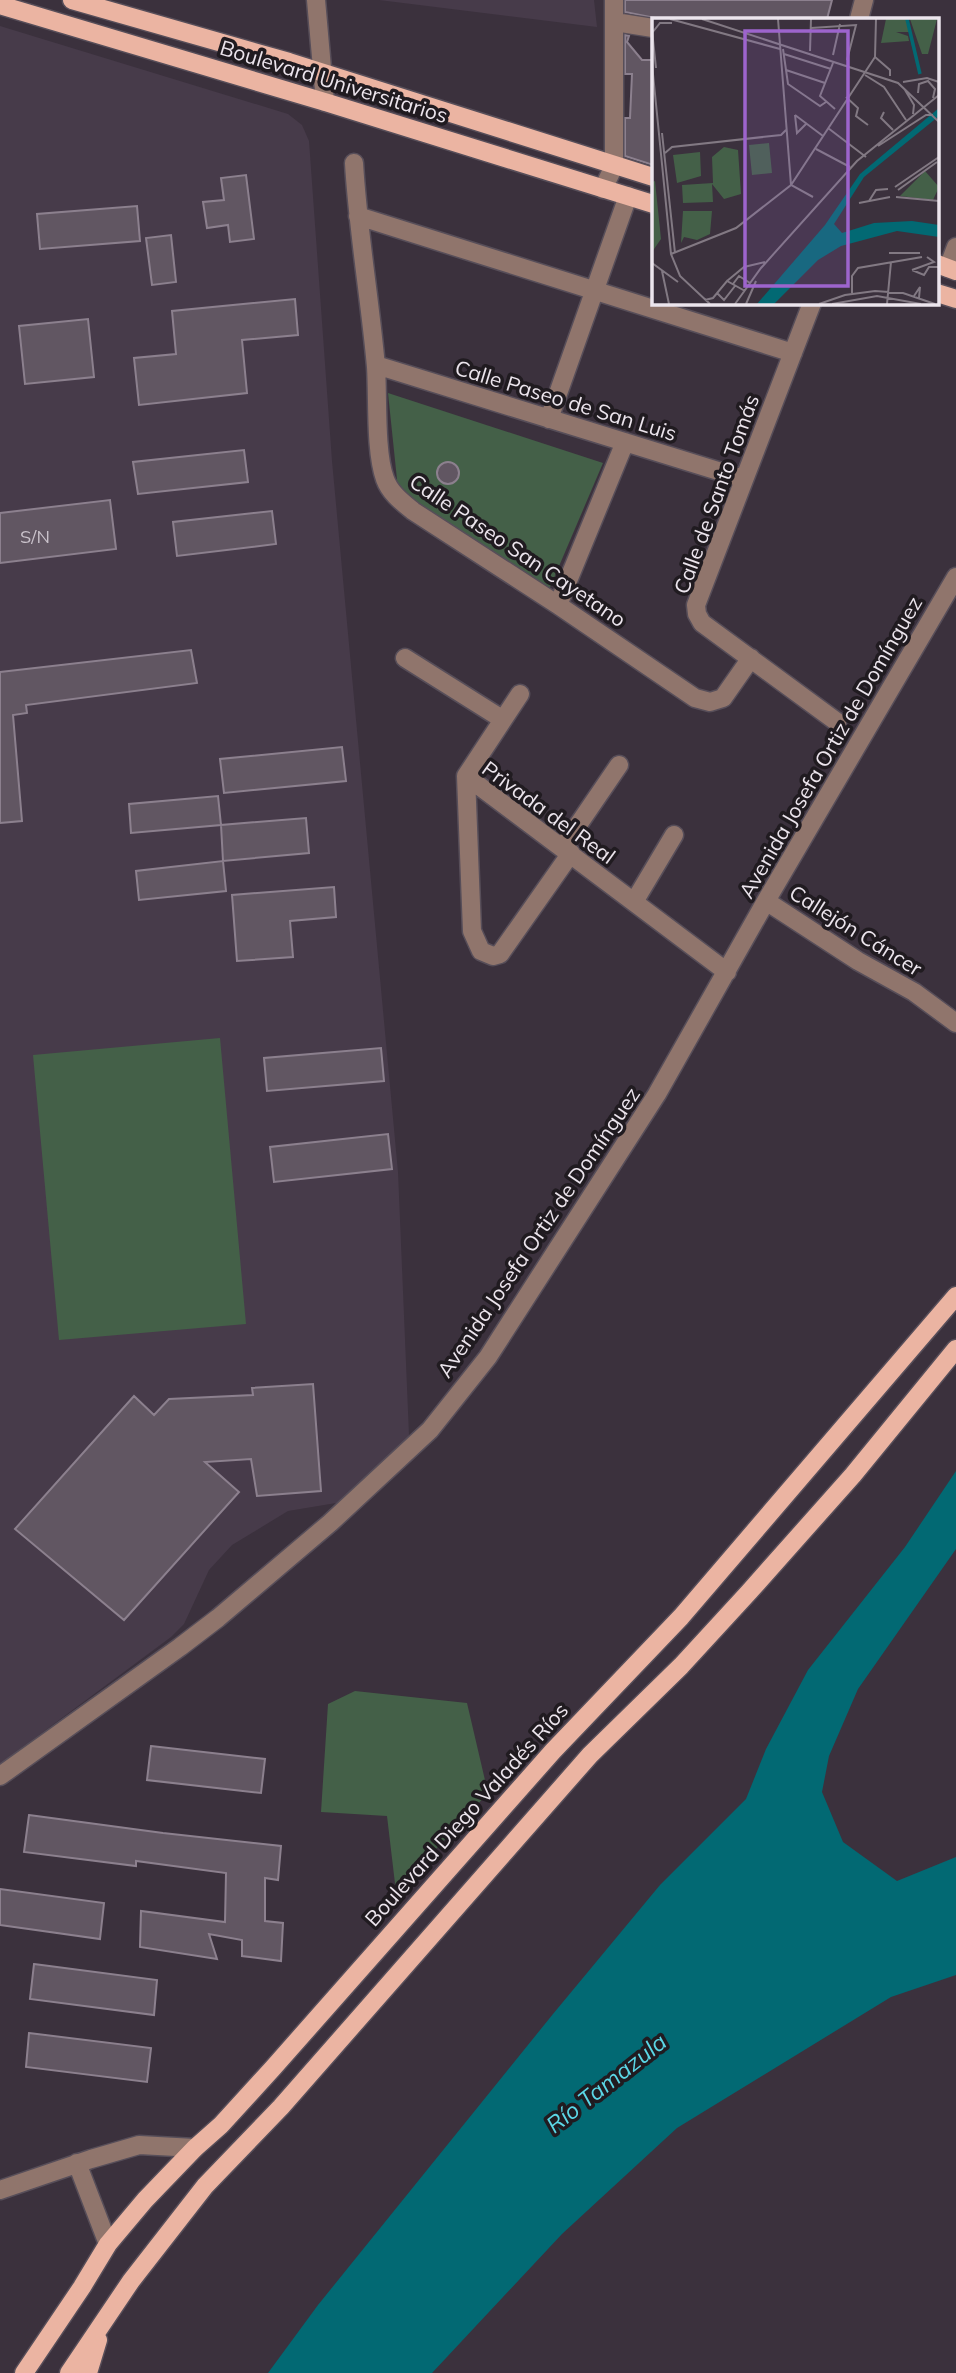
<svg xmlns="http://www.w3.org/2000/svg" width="956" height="2373" font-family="Mulish,sans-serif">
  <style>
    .education { fill: #473b4a }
    .green { fill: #446048 }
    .water { fill: #026973 }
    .building { fill: #615662; stroke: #8c808e; stroke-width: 2 }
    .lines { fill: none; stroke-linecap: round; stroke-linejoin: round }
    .minor-casing { stroke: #574e59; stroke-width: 21 }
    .major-casing { stroke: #574e59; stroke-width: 21 }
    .minor { stroke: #90756c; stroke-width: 18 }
    .major { stroke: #ebb4a2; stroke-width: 18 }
    .labels { text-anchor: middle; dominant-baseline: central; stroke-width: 7; stroke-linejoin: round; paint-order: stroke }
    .number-label { font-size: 18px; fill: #c9c1ca }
    .street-label { font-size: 21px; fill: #ece5ed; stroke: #201b20 }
    .water-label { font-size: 23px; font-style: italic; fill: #5bd7e6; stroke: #201b20 }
    .inset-river { fill: none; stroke: #026973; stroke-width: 3.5 }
    .inset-road { fill: none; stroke: #827983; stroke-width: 2 }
    .view { fill: #9d64cd; fill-opacity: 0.15; stroke: #9d64cd; stroke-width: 3.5 }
    .inset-edge { fill: none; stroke: #ece5ed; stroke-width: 3.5 }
  </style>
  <rect width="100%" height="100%" fill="#3b313d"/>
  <path class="education" d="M379 0H594L597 27Z
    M0 26 288 114 302 125 309 141 332 461 398 1172 409 1435 408 1443 342 1502 288 1511 232 1545 209 1570 184 1624 171 1637 0 1764Z"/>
  <path class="green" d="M388 393 603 463 548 592 398 489Z
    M220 1038 246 1324 59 1340 33 1055Z
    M355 1691 467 1703 488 1793 396 1892 387 1816 321 1812 328 1704Z"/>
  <path class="water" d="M956 1471V1549L858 1689 829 1756 822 1792 843 1842 897 1881 956 1857V1975L891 1997 677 2128 562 2234 432 2373H268L318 2305 553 2014 660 1885 746 1799 766 1749 808 1670 905 1547Z"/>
  <path class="building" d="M625 0H832L827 19H660L625 12Z
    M625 35 629 36 627 42 642 60H653V165L625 156V118H630L632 74H625Z
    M246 175 254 239 230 242 228 225 207 228 203 202 224 200 221 178Z
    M137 206 140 241 40 249 37 214Z
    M171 235 176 282 152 285 146 238Z
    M295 299 298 335 242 340 247 393 139 405 134 358 176 354 172 311Z
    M88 319 94 377 25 384 19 326Z
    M244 450 248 482 138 494 133 462Z
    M437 473a11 11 0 1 1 22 0a11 11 0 1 1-22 0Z
    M110 500 116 549 0 563V513Z
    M272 511 276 544 177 556 173 522Z
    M191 650 197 683 26 705 27 713 13 715 22 821 0 823V672Z
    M342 747 346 781 224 793 220 759Z
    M218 796 221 825 131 833 129 804Z
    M306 818 309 853 223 861 221 825Z
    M223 861 226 891 139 900 136 871Z
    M334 887 336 917 290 921 293 957 237 961 232 895Z
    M381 1048 384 1081 267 1091 264 1058Z
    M388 1134 392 1169 274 1182 270 1147Z
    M313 1384 321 1491 257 1496 251 1459 205 1462 239 1492 124 1620 15 1529 134 1396 154 1415 169 1399 253 1395 252 1388Z
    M151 1746 265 1759 261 1793 147 1780Z
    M29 1815 163 1833 281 1846 278 1880 265 1878V1921L283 1923 281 1961 242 1956V1940L209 1934 217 1959 140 1947 141 1911 225 1922 226 1873 136 1861V1866L24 1852Z
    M0 1889 104 1903 100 1939 0 1925Z
    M34 1964 157 1980 154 2015 30 1999Z
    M29 2033 151 2048 147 2082 26 2067Z"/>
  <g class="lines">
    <defs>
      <path id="minor" d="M316 0 325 102
        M859 19 864 0
        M615 22 653 28
        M354 163C358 232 370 299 376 367 378 397 375 452 385 479 390 493 402 502 413 511L558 605 695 698 710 702 723 698 751 658
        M603 189 614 166V0
        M358 216 793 353
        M948 268 956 247
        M812 303 696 605 697 614 702 623 837 722
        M376 365 744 479
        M549 419 628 196
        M558 605 625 442
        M405 658 502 719
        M466 776 727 972
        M466 776 472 931 481 951 493 956 500 954 571 853
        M466 776 520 694
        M563 847 619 765
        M766 901 858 961 914 992 956 1023
        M634 902 674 835
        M0 1776 180 1647 218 1618 330 1523 430 1430 488 1357 657 1094 766 901 956 577
        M77 2163 108 2244
        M0 2190 91 2159 139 2145 195 2148"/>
      <path id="major" d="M72 0 289 62 653 177
        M0 5 325 102 653 204
        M937 264 956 271
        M937 293 956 299
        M24 2373 82 2287 108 2244 145 2200 195 2148 221 2125 273 2068 553 1751 681 1617 956 1296
        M69 2373 131 2281 205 2186 281 2107 590 1755 681 1666 749 1592 853 1475 956 1349
        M88 2373 98 2340"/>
    </defs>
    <use href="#minor" class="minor-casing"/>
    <use href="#major" class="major-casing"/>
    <use href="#minor" class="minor"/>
    <use href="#major" class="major"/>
  </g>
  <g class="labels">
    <g class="number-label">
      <text x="35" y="536">S/N</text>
    </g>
    <g class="street-label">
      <text transform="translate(334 81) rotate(17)">Boulevard Universitarios</text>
      <text transform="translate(566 400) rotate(17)">Calle Paseo de San Luis</text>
      <text transform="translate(716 494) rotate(-70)">Calle de Santo Tomás</text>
      <text transform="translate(518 550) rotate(34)">Calle Paseo San Cayetano</text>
      <text transform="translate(830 747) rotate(-60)">Avenida Josefa Ortiz de Domínguez</text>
      <text transform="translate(549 812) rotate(36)">Privada del Real</text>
      <text transform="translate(856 930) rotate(32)">Callejón Cáncer</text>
      <text transform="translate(538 1232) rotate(-56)">Avenida Josefa Ortiz de Domínguez</text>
      <text transform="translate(466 1814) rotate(-48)">Boulevard Diego Valadés Ríos</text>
    </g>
    <g class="water-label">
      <text transform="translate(606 2083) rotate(-38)">Río Tamazula</text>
    </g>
  </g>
  <g transform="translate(652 18)">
    <rect width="287" height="287" fill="#3b313d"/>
    <path d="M234 1H255L257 14H244L256 18 257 23 229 25ZM258 1H285L276 36H270ZM117 125 120 155 100 157 97 127ZM72 129 86 132 89 176 72 181 60 166 61 184 31 185 30 167 61 165 60 139ZM48 134 49 158 25 165 21 137ZM273 153 287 169 281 182 248 178ZM3 163 9 221 0 234V164ZM31 193H60L58 216 45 222 32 219 29 225Z" fill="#446048"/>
    <path d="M287 90V98L212 159 182 206 190 215 222 205 260 203 287 207V219L245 213 189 228 166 242 122 286H105L173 207 208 156Z" fill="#026973"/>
    <path class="inset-river" d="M255 1 268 56"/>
    <path class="inset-road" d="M18 1 128 31M50 1 246 65 287 104M126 1 139 167 161 179M159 10 204 7 195 42M0 12 4 50M0 15 8 5H20M131 31 136 66 168 88 174 84M158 33 159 1M132 36 179 51M181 37 188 6M223 39 238 52V58M181 45 168 78 183 91M0 46 19 236 28 258 58 286M134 52 173 65M213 57 232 69 254 102M251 64 275 60 287 64M253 72 262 87 261 96M266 75 267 66 276 63 283 71 281 80M194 79 206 90 204 98 216 107M232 94 229 100 241 112M143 97 171 118M143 97 145 115 155 105M176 110 214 139M10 115 23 235M226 128 274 97H281M164 131 198 149M13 135 20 129 129 117 134 112M243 169 287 139M246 172 285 144M244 179 287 183M217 183 224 172 236 171M207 185 238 179M237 235H268M19 236 84 210 139 167 223 39 224 1M0 245 26 264M260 252 282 244 275 239M260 252 272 257 277 249H287M10 253 17 286M75 263 92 249 113 244M81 266 87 258 98 265M65 275 72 282 83 268M200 275V258L206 250 270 239M262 278 268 269 267 280M53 282 61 280 75 263 93 273M83 286 109 250 205 143 287 77M94 286 104 263M167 286 193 277 223 273 251 275 283 286M180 286 225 278 269 286M235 286 239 244"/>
    <path class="view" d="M93 13H196V268H93Z"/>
    <rect width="287" height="287" class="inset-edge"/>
  </g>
</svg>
